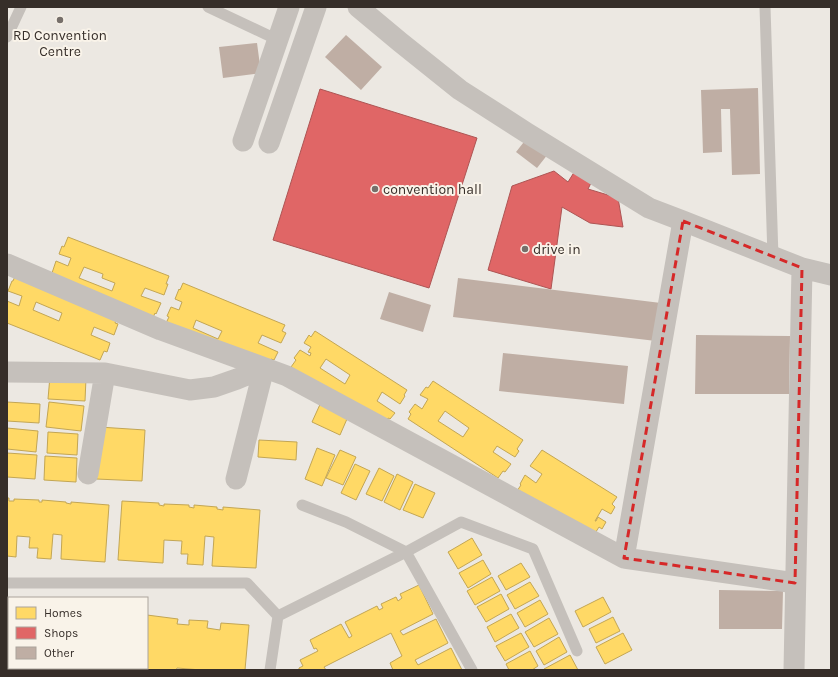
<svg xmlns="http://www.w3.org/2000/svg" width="838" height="677" font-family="Karla,sans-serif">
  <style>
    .homes { fill: #ffd966; stroke: #c3a654; fill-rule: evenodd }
    .shops { fill: #e06666; stroke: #ad5554 }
    .building { fill: #bfaea4 }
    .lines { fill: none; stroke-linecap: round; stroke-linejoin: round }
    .service { stroke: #c5c0bb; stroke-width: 11 }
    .minor { stroke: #c5c0bb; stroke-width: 21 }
    .marked { fill: none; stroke: #d62828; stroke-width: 3; stroke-dasharray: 8 5; stroke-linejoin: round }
    .poi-dot { fill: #766f6a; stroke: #f9f3e9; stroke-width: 1.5 }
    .labels { text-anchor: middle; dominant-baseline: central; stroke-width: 4; stroke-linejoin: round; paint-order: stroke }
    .poi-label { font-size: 14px; fill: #362e29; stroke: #f9f3e9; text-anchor: start }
  </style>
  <rect width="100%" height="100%" fill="#ece8e2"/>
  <path class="homes" d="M68 237 169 276 166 284H168L164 295 145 288 141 296 161 303 156 314 155 313 152 320 52 273 56 261 68 266 71 258 59 254 62 246 64 247ZM84 267 103 274 102 278 115 283 112 291 79 278Z
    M16 274 118 315 115 323 118 324 114 335 94 327 91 335 110 343 107 352 104 351 100 360 7 323V301L19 306 22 296 8 291 12 281H13ZM36 302 62 313 59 321 33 310Z
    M183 283 285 325 282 331 286 333 281 343 262 335 258 343 278 352 274 360 271 359 268 367 165 325 169 317 167 316 171 307 179 310 182 302 175 299 179 289 180 290ZM196 320 222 331 218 339 193 328Z
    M315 331 407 390 404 395 405 396 400 404 382 392 377 401 395 413 390 419 388 418 383 426 291 367 296 360 294 358 300 350 310 356 311 353 308 352 311 347 304 343 309 335 311 337ZM326 359 350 375 345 384 320 368Z
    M50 376 86 378 85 401 48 399Z
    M433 381 523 440 517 449 519 451 515 457 497 446 493 452 511 464 505 472 503 471 498 478 408 419 411 414 409 412 415 404 422 409 428 399 420 395 426 387 428 388ZM445 411 469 428 463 437 438 421Z
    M322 400 350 412 340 435 312 422Z
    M7 402 40 404 39 423 7 421Z
    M49 402 84 406 81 431 46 427Z
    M99 427 145 430 142 481 96 479Z
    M7 428 38 431 36 452 7 449Z
    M48 432 78 434 77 455 47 453Z
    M259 440 297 442 296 460 258 457Z
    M317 448 335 455 322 486 305 479Z
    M340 450 356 457 343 485 326 478Z
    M542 450 617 497 612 504 615 507 611 514 602 509 595 521H596L598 517 606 522 602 529 599 527 592 538 517 491 521 485 520 484 525 475 536 483 542 474 530 466Z
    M7 453 37 455 35 479 7 477Z
    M45 456 77 458 76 482 44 480Z
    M355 464 370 471 356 500 341 493Z
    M379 468 394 476 382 501 366 494Z
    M397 474 413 482 400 510 384 502Z
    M415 484 435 493 423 518 403 510Z
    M7 498H9V501H14V499L39 500V502H42V500L66 502V503L71 504V502L109 505 105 562 61 559 62 535 53 534 51 559 37 558 38 548H29L30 537 17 536 16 557 7 556Z
    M122 501 159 503V505L164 506V504L189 505V507L194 508V505L217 507V509L223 510V507L260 510 256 568 212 566 214 537 205 536 203 565 187 564 188 554H181L182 541 164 540 163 563 118 560Z
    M472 538 482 555 458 569 448 552Z
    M483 560 491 574 468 588 459 573Z
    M521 563 530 577 506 590 498 576Z
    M492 577 500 591 475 605 467 591Z
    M530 582 539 596 515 609 507 595Z
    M419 585 433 614 400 631 403 635 436 619 448 643 415 660 418 665 451 648 462 670H393L390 663 402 656 391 633 324 667 326 670H299V668L303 666 300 660 318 651 316 648 314 649 310 640 341 624 349 638 352 636 345 622 377 606 379 610 383 608 381 604 396 597 398 601 402 598 400 594Z
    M501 594 509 609 486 622 477 607Z
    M603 597 611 612 583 627 575 611Z
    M540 600 548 614 525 627 517 613Z
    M511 614 519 628 495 642 487 627Z
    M147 615 178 619 177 624 189 625V620L208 621 207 628 220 630 221 623 249 625 245 670H201L177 668 176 670H129V668H147Z
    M613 617 620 631 596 643 589 629Z
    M549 618 558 634 534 647 525 632Z
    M521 633 529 647 505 661 496 646Z
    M623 633 632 650 605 664 596 647Z
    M559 637 567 652 544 665 536 651Z
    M530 651 538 666 532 670H509L506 664Z
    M570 655 578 670H544V669Z"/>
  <path class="shops" d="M320 89 477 138 429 288 273 240Z
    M578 166 594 177 588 189 618 198 623 227 590 223 562 207 551 289 488 270 512 186 554 171 568 182Z"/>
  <path class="building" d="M346 35 382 67 361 90 325 57Z
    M257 43 261 73 223 78 219 47Z
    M758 88 760 174 732 175 730 109H721L722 152 703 153 701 90Z
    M527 138 548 154 537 168 516 152Z
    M458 278 661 303 656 341 453 317Z
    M389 292 431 305 423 332 380 319Z
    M696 335 790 336 789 394H695Z
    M503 353 628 366 624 404 499 391Z
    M719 590 783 591 782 629H719Z
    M7 618H9V668H75V670H7Z"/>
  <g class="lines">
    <path class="service" d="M208 7 278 40
      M765 7 773 257
      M7 37 21 7
      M302 505 346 522 406 552
      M7 583H247L278 616 406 552
      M270 670 278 616
      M472 670 406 552 461 522 533 549 577 651"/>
    <path class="minor" d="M358 7 400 42 460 90 527 133 649 208 683 221 802 268 831 275
      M243 141 289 7
      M269 143 316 7
      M683 221 624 558 795 583
      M7 264 161 330 287 376 624 558
      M7 372 105 373 190 390 214 387 237 379 264 368
      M88 474 105 373
      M236 479 264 368
      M794 670 802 268"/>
  </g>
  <path class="marked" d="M683 221 802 268 795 583 624 558Z"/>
  <g class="poi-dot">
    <circle cx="60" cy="20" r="4"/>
    <circle cx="375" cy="189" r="4"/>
    <circle cx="525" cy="249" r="4"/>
  </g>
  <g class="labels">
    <g class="poi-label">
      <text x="60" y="35" text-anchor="middle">RD Convention<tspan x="60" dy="16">Centre</tspan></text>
      <text x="383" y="189">convention hall</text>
      <text x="533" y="249">drive in</text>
    </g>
  </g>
  <rect width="838" height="677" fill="none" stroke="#362e29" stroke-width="16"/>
  <rect x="8" y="597" width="140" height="72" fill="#f9f3e9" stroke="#aba49c"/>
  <rect x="16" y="607" width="20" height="12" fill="#ffd966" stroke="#aba49c"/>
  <text x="44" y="617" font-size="12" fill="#362e29">Homes</text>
  <rect x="16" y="627" width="20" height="12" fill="#e06666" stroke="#aba49c"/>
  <text x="44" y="637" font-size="12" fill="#362e29">Shops</text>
  <rect x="16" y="647" width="20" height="12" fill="#bfaea4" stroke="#aba49c"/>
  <text x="44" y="657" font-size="12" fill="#362e29">Other</text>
</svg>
